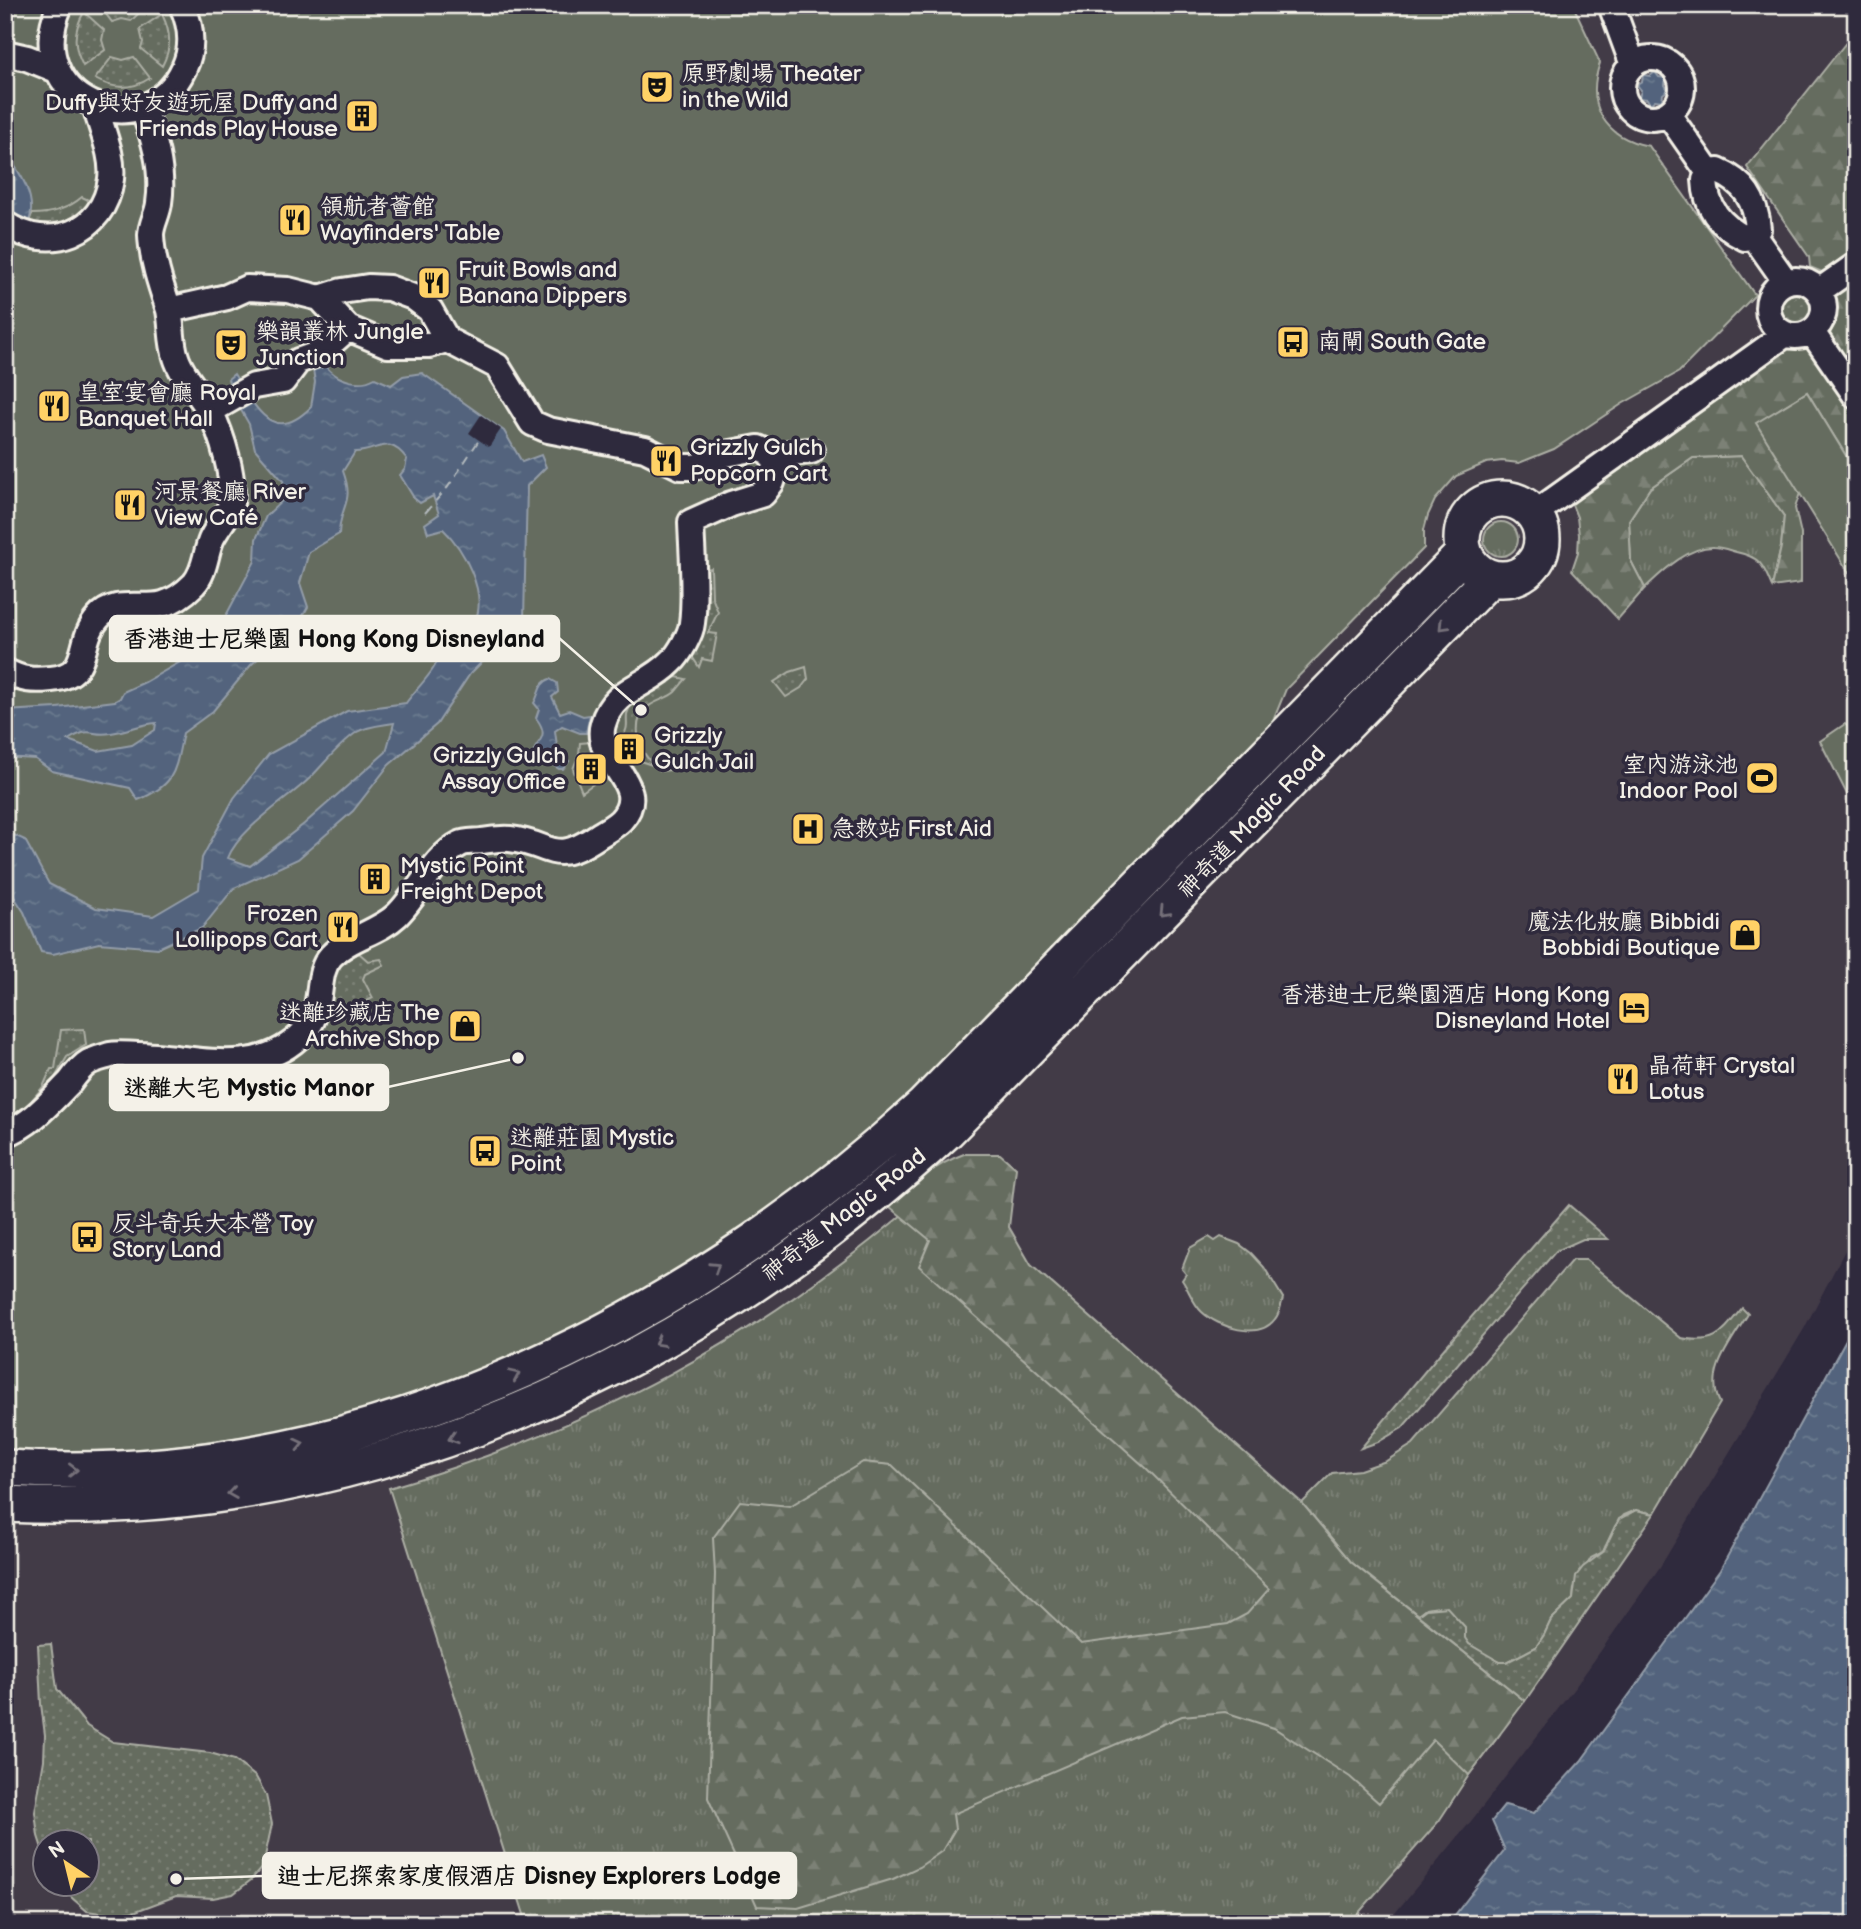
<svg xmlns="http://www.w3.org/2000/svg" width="1861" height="1929" font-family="'Balsamiq Sans','LXGW WenKai TC',sans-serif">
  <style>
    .built { fill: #423a47; fill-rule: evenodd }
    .grass { fill: url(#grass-tufts); stroke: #acaea4; stroke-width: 2 }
    .forest { fill: url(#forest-firs); stroke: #acaea4; stroke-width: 2 }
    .park { fill: #656c5f; stroke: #acaea4; stroke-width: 2 }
    .garden { fill: url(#garden-dots); stroke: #acaea4; stroke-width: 2 }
    .water { fill: url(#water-ripples); stroke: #939ca8; stroke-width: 2; fill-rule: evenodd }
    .pier { fill: #2f2a3d }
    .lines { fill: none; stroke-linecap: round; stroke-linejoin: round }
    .ferry { stroke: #b3b9bd; stroke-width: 2; stroke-dasharray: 9 7; stroke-linecap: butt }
    .street-casing { stroke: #f4f1e8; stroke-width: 30 }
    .secondary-casing { stroke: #f4f1e8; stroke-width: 40 }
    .street { stroke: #2f2a3d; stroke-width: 24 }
    .secondary { stroke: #2f2a3d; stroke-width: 35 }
    .oneway { stroke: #747079 }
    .labels { text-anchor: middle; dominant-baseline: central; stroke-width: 7; stroke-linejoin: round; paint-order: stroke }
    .poi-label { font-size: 23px; fill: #f4f1e8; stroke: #2f2a3d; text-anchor: start }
    .street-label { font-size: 23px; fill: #f4f1e8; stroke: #2f2a3d }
    .leader { fill: none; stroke: #f4f1e8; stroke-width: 2.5 }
    .callout-dot { fill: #f4f1e8; stroke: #2f2a3d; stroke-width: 2.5 }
    .callout { fill: #f4f1e8; stroke: #f4f1e8; stroke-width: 2.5 }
    .callout-label { font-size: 24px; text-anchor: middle; font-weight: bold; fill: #111 }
  </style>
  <defs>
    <pattern id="grass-tufts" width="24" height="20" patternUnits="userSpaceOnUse" patternTransform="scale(1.75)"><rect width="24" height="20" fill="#656c5f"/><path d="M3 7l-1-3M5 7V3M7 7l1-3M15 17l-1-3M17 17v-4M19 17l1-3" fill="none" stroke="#7c8176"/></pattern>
    <pattern id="forest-firs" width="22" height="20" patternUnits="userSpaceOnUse" patternTransform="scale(1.75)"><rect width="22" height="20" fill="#656c5f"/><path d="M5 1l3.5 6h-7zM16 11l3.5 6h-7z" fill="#7c8176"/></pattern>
    <pattern id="garden-dots" width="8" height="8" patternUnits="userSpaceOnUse" patternTransform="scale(1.75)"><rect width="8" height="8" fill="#656c5f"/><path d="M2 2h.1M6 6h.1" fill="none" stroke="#7c8176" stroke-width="1.8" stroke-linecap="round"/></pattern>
    <pattern id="water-ripples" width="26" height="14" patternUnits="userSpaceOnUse" patternTransform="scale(1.75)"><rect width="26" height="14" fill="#52647d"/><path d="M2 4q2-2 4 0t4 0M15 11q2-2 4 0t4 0" fill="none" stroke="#6c7b8f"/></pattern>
  </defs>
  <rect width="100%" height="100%" fill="#2f2a3d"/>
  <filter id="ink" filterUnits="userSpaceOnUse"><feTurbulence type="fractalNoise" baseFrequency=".0143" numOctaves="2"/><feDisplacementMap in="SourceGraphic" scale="14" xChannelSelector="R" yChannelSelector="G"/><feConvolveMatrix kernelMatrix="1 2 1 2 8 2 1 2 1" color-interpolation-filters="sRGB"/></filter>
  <g filter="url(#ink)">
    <path class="built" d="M5 5H1856V1229L1804 1329 1660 1567 1576 1686 1472 1820 1386 1924H5ZM46 1842H88V1884H46Z"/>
    <path class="grass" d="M1741 456 1784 516 1781 547 1772 587C1763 564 1760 557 1736 552 1729 550 1721 547 1714 547 1688 546 1663 571 1645 588L1631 561 1629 520 1650 488 1693 458Z
      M1484 539a17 17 0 1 1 34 0a17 17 0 1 1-34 0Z
      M923 1197 1500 1734 1469 1775 1439 1821 1349 1924H527L389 1488C596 1427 759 1339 923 1197Z
      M1209 1237 1215 1241 1221 1237 1239 1244 1251 1253 1264 1267 1283 1298C1281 1305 1280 1313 1275 1319 1259 1341 1218 1327 1202 1312 1193 1304 1189 1290 1182 1280L1186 1274 1182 1269 1190 1248Z
      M1572 1260H1586L1681 1338C1716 1345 1722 1333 1742 1308L1748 1314C1732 1341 1704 1372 1720 1403L1654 1514 1636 1510 1624 1515 1615 1526 1603 1552 1591 1558 1574 1588 1573 1599 1551 1620 1544 1635 1536 1647 1507 1662H1500L1491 1658 1469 1644 1438 1607 1426 1609 1418 1615 1351 1562 1302 1503 1332 1473 1360 1470 1386 1461 1413 1444Z"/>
    <path class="forest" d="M1856 30V249L1822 272 1810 267 1809 257 1747 167Z
      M1856 277V380L1827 339C1837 323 1837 311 1834 293Z
      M1778 347 1798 350 1812 348 1853 406 1856 419V472L1807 392 1757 423 1800 493 1795 508 1801 534V583L1772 587 1781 547 1784 516 1741 456 1693 458 1650 488 1629 520 1631 561 1645 588 1618 619 1572 570 1578 552 1579 535 1577 517 1570 500 1572 472 1689 390Z
      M964 1154H1000L1016 1168 1009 1227 1031 1265 1302 1503 1351 1562 1525 1701 1469 1775 1433 1740 1379 1803 1350 1777 1274 1728 1225 1712 1182 1716 953 1814 955 1829 942 1851 919 1867 893 1879 798 1908 757 1906 708 1798 715 1574 713 1538 740 1501 790 1506 863 1462 892 1465 1081 1644 1228 1624 1247 1614 1269 1589 1145 1467 919 1266 930 1240 890 1207C911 1184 934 1165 964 1154Z"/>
    <path class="park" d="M5 5H1573L1600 63C1585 105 1605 138 1649 146L1755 295 1679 372 1622 404 1554 449 1519 463 1502 461 1486 463 1456 476 1435 500 1428 515 1424 530V548L1286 689 1269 731 912 1094 786 1201 648 1291 448 1386 287 1431 122 1453 5 1452Z
      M1807 392 1856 472V584L1756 423Z
      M1845 724 1856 733V839H1851L1855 822 1852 804 1820 741Z"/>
    <path class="garden" d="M99 5H147L131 21 122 19 112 22Z
      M84 12 104 30 102 40 105 50 83 66C73 47 73 31 84 12Z
      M162 14C171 33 172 47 162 66L141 49 143 42 140 29Z
      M112 57 123 60 134 57 150 78C132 90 113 89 95 79Z
      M82 197 95 203 73 222 43 227 29 222 32 214C51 214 68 209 82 197Z
      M1781 309a15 15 0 1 1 30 0a15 15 0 1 1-30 0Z
      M711 568 712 597 718 612 708 633 717 634 712 661 702 659 699 667 689 652 702 570Z
      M806 667 808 679 801 688 786 697 774 682 790 672Z
      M676 677 686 679C682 683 679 688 675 692 665 701 647 701 640 717 631 739 650 778 677 767 686 763 693 756 699 750L703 751 681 769 661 771 655 766 634 759 640 752 630 736 624 738 623 736C629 727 626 723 627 714 631 696 661 684 676 677Z
      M591 742 592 760 583 767 593 784 582 792 573 769 579 754 580 743Z
      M359 953 368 961 381 959 384 965 365 974 363 979 373 998 338 1015C321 1003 326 978 340 965 345 960 353 956 359 953Z
      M84 1029 86 1045 67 1057 49 1088 34 1104 32 1100 43 1087 51 1069H55L61 1030Z
      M1569 1205 1608 1239H1583L1556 1251 1402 1428 1378 1442 1361 1448 1441 1352Z
      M1636 1510 1654 1514 1525 1701 1418 1615 1426 1609 1447 1607 1465 1627V1638L1469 1644 1500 1662H1507L1536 1647 1544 1635 1551 1620 1573 1599 1576 1576 1583 1567 1603 1552 1619 1519Z
      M51 1644 57 1689 87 1726 113 1742 210 1753 234 1760 256 1777 266 1795 272 1824 263 1866 251 1880 233 1894 213 1898 176 1896 136 1911 114 1915 87 1911 72 1898 61 1884H88V1842H46L45 1858 38 1836 35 1812 44 1760 45 1735 41 1704 38 1645Z"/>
    <path class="water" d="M1655 72 1659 77 1666 78 1665 85 1668 90 1663 94 1662 101 1655 100 1650 104 1647 99 1639 98 1641 90 1637 85 1642 82 1643 75 1650 76Z
      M5 154C21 172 37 198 29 222L11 216V212L5 205Z
      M316 332C321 340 318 345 320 354 326 377 356 389 375 378L391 385 403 376 422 373 504 431 522 462 541 455 546 467 527 486 524 620 470 674 437 724 389 765 353 811 298 859 234 888 202 928 158 948 99 943 53 954 41 952 24 912 5 883V831L25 840 49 884 96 908 153 916 199 889 202 858 234 798 269 754 347 711 406 703C414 692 425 681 433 669 436 665 437 660 441 656 451 644 468 635 475 621 488 593 463 548 443 529L428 533 425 524 439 514 433 496 420 503 414 498 400 475 405 469 407 459C387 433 378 452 355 452L343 471C355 504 340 504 339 534L309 552 300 583 308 607 289 640 265 652 251 665 213 711 183 733C175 770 177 784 138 800L130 788 52 771 35 759 5 757V711L57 708 115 701 120 698 123 692 145 682 194 654 221 625 255 561 256 539 266 516 286 497 283 481 255 449 249 424 234 398 228 379 234 374C256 407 272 446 311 407L315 382 311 357 313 343 310 334ZM156 723 155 730 132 745 98 751 68 740C93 725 90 737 111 733 127 731 141 724 156 723ZM394 723 386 752 304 824 250 866 228 858C239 829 287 800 310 778 325 763 339 744 357 732 367 726 383 725 394 723Z
      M550 679 557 683 558 692 552 697 560 713 569 710 583 716 590 715 586 733H580L562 726 555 731 558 754 569 761 563 769H559L551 764 539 765 532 759C532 741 553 740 536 718L539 709 534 703C540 694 538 683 550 679Z
      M1856 1321V1924H1448L1505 1850 1492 1821 1505 1805 1534 1813 1581 1761 1720 1570Z"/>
    <path class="pier" d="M481 415 501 429 489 447 469 433Z"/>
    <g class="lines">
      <path class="ferry" d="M425 513 448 487 479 440"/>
      <defs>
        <path id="street" d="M60 5C18 100 146 152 184 68 194 47 191 25 182 5
          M1611 5 1633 65
          M5 53 27 58 57 70
          M1622 88a30 30 0 1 1 60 0a30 30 0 1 1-60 0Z
          M142 107C154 137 164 170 159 203 158 214 151 224 151 235 152 260 161 286 169 310
          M1668 114 1709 173
          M1718 171C1744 182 1756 200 1758 229L1753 235 1745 238C1720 226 1706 208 1705 180L1709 173Z
          M5 224C49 253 104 234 111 179 114 155 101 129 95 105
          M1753 235 1786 282
          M1768 308a28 28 0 1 1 56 0a28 28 0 1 1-56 0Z
          M1819 291 1856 265
          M1812 332 1856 396
          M210 411 254 386 283 381 298 361 320 353 348 328
          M775 460 790 453 811 451
          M1534 514 1786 334
          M5 671C22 680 32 681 51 679 93 675 76 642 98 618 115 598 141 610 163 604 174 601 186 592 194 584 205 572 205 555 211 540 216 528 229 516 231 503 235 477 222 435 210 411 200 393 182 377 176 357 171 343 172 325 169 310L227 297 247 288 288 290 320 298 348 328 388 345H429L447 340
          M5 1134C31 1125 51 1101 70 1082 75 1075 82 1066 89 1062 95 1059 104 1057 110 1055 119 1053 129 1055 138 1055 193 1056 253 1079 299 1037 329 1010 312 977 331 956 349 937 378 933 397 915 418 895 434 857 460 844 466 841 475 842 482 841 491 840 501 838 510 839 554 844 552 867 598 836 606 831 615 826 621 820 653 784 592 761 603 724 613 688 647 687 671 662 679 655 691 634 692 623 696 595 692 552 691 522L731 504 763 494 772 482 776 469 775 460 767 452 758 448 715 456 706 464 694 467H681L645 449 548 430 532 423 497 366 447 340 430 310 413 297 389 288 368 287 342 291 320 298"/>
        <path id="secondary" d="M1462 539a40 40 0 1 1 80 0a40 40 0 1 1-80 0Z
          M5 1468C349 1490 674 1333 923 1106L1464 553
          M5 1504C362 1521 689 1370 947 1131L1490 578"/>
      </defs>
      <use href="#street" class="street-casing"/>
      <use href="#secondary" class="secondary-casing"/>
      <use href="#street" class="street"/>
      <use href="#secondary" class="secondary"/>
    </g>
    <defs><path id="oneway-chevron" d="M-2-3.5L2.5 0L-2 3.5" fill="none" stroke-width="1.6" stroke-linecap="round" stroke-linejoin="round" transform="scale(1.75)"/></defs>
    <g class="oneway">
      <use href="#oneway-chevron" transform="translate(1443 626) rotate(134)"/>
      <use href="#oneway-chevron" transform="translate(1164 912) rotate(134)"/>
      <use href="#oneway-chevron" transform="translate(715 1267) rotate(-33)"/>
      <use href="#oneway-chevron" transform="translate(659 1342) rotate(150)"/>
      <use href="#oneway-chevron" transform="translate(515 1375) rotate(-24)"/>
      <use href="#oneway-chevron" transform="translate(453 1438) rotate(162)"/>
      <use href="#oneway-chevron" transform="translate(299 1444) rotate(-13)"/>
      <use href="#oneway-chevron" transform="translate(73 1470) rotate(-1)"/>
      <use href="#oneway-chevron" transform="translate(232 1493) rotate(172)"/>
    </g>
  </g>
  <defs>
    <symbol id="theatre-square" viewBox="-11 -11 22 22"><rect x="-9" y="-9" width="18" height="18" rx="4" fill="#ffd166" stroke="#2f2a3d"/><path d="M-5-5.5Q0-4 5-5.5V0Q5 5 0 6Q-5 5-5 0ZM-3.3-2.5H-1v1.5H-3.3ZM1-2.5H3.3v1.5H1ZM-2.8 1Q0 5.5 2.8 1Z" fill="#111"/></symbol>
    <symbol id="building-square" viewBox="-11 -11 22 22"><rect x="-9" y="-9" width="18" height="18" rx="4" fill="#ffd166" stroke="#2f2a3d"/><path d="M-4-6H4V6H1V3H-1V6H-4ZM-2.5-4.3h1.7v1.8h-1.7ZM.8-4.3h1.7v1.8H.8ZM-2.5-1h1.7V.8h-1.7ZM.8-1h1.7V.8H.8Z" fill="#111"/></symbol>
    <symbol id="restaurant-square" viewBox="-11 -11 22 22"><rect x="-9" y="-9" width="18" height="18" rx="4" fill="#ffd166" stroke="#2f2a3d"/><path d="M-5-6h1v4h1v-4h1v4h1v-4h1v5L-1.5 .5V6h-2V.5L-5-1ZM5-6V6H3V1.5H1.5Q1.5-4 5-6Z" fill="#111"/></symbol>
    <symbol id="bus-square" viewBox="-11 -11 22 22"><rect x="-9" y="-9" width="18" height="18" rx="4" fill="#ffd166" stroke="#2f2a3d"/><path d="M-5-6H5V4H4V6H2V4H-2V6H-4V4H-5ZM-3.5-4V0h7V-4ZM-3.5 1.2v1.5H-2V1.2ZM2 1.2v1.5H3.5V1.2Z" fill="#111"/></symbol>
    <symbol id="stadium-square" viewBox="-11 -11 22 22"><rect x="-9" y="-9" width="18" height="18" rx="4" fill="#ffd166" stroke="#2f2a3d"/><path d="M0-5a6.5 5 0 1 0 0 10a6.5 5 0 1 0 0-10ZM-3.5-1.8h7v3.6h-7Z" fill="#111"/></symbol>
    <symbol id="hospital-square" viewBox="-11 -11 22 22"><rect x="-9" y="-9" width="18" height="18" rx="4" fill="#ffd166" stroke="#2f2a3d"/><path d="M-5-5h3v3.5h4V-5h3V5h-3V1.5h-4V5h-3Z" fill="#111"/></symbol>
    <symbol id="shop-square" viewBox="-11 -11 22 22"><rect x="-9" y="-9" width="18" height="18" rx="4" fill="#ffd166" stroke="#2f2a3d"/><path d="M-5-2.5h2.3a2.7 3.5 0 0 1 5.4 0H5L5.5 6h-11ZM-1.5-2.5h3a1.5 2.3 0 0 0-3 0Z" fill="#111"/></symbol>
    <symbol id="hotel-square" viewBox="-11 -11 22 22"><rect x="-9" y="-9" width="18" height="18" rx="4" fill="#ffd166" stroke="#2f2a3d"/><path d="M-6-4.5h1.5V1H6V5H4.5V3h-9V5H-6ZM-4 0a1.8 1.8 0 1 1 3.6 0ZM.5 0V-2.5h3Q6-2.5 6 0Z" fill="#111"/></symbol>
  </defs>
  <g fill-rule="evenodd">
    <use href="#theatre-square" x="638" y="68" width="38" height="38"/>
    <use href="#building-square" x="343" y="97" width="38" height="38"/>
    <use href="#restaurant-square" x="276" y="201" width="38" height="38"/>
    <use href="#restaurant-square" x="415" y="264" width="38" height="38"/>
    <use href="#bus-square" x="1274" y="323" width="38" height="38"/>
    <use href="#theatre-square" x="212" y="326" width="38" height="38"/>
    <use href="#restaurant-square" x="35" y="387" width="38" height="38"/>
    <use href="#restaurant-square" x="647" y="442" width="38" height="38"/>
    <use href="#restaurant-square" x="111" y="486" width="38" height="38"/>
    <use href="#building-square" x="610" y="730" width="38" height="38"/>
    <use href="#building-square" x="572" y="750" width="38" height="38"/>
    <use href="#stadium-square" x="1743" y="759" width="38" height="38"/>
    <use href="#hospital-square" x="789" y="810" width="38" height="38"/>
    <use href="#building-square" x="356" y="860" width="38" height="38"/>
    <use href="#restaurant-square" x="324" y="908" width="38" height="38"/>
    <use href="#shop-square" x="1726" y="916" width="38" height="38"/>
    <use href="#hotel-square" x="1615" y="989" width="38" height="38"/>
    <use href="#shop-square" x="446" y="1007" width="38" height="38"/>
    <use href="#restaurant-square" x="1604" y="1060" width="38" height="38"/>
    <use href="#bus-square" x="466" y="1132" width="38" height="38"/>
    <use href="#bus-square" x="68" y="1218" width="38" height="38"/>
  </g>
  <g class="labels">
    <g class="poi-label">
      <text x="682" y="74">原野劇場 Theater<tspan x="682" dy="26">in the Wild</tspan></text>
      <text x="338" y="103" text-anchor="end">Duffy與好友遊玩屋 Duffy and<tspan x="338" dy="26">Friends Play House</tspan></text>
      <text x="320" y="207">領航者薈館<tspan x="320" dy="26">Wayfinders' Table</tspan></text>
      <text x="458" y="270">Fruit Bowls and<tspan x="458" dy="26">Banana Dippers</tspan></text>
      <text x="256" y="332">樂韻叢林 Jungle<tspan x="256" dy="26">Junction</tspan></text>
      <text x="1318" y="342">南閘 South Gate</text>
      <text x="78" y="393">皇室宴會廳 Royal<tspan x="78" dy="26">Banquet Hall</tspan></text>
      <text x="690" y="448">Grizzly Gulch<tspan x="690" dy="26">Popcorn Cart</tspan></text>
      <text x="154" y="492">河景餐廳 River<tspan x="154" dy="26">View Café</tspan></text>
      <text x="654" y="736">Grizzly<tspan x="654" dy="26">Gulch Jail</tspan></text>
      <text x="566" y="756" text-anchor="end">Grizzly Gulch<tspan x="566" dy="26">Assay Office</tspan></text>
      <text x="1738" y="765" text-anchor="end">室內游泳池<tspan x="1738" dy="26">Indoor Pool</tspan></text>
      <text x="832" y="829">急救站 First Aid</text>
      <text x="400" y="866">Mystic Point<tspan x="400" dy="26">Freight Depot</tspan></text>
      <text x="318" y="914" text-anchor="end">Frozen<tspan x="318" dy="26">Lollipops Cart</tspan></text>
      <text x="1720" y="922" text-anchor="end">魔法化妝廳 Bibbidi<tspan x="1720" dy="26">Bobbidi Boutique</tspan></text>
      <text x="1610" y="995" text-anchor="end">香港迪士尼樂園酒店 Hong Kong<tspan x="1610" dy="26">Disneyland Hotel</tspan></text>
      <text x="440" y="1013" text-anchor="end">迷離珍藏店 The<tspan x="440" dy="26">Archive Shop</tspan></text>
      <text x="1648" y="1066">晶荷軒 Crystal<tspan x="1648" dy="26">Lotus</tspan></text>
      <text x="510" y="1138">迷離莊園 Mystic<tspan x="510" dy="26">Point</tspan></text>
      <text x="112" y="1224">反斗奇兵大本營 Toy<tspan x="112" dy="26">Story Land</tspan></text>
    </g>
    <g class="street-label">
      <text transform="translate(1252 822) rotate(-46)">神奇道 Magic Road</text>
      <text transform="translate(844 1215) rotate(-38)">神奇道 Magic Road</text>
    </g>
  </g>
  <path class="leader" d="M641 710L559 638M518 1058L388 1087M176 1879L263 1876"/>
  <g class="callout-dot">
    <circle cx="641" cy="710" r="7"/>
    <circle cx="518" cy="1058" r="7"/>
    <circle cx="176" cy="1879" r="7"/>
  </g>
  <g class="callout">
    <rect x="110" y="616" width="449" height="45" rx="7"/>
    <rect x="110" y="1065" width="278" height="45" rx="7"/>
    <rect x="263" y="1853" width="533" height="45" rx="7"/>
  </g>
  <g class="callout-label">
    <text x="334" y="647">香港迪士尼樂園 Hong Kong Disneyland</text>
    <text x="249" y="1096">迷離大宅 Mystic Manor</text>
    <text x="529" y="1884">迪士尼探索家度假酒店 Disney Explorers Lodge</text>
  </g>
  <rect width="1861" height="1929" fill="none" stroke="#2f2a3d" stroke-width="28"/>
  <rect x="14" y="14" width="1833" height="1901" fill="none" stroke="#f4f1e8" stroke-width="2.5" filter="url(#ink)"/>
  <g transform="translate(66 1863) rotate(325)"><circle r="33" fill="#2f2a3d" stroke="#7e7a81" stroke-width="2"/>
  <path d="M0-5L12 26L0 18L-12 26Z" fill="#ffd166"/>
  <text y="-10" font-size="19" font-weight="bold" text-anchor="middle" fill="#f4f1e8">N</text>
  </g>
</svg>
